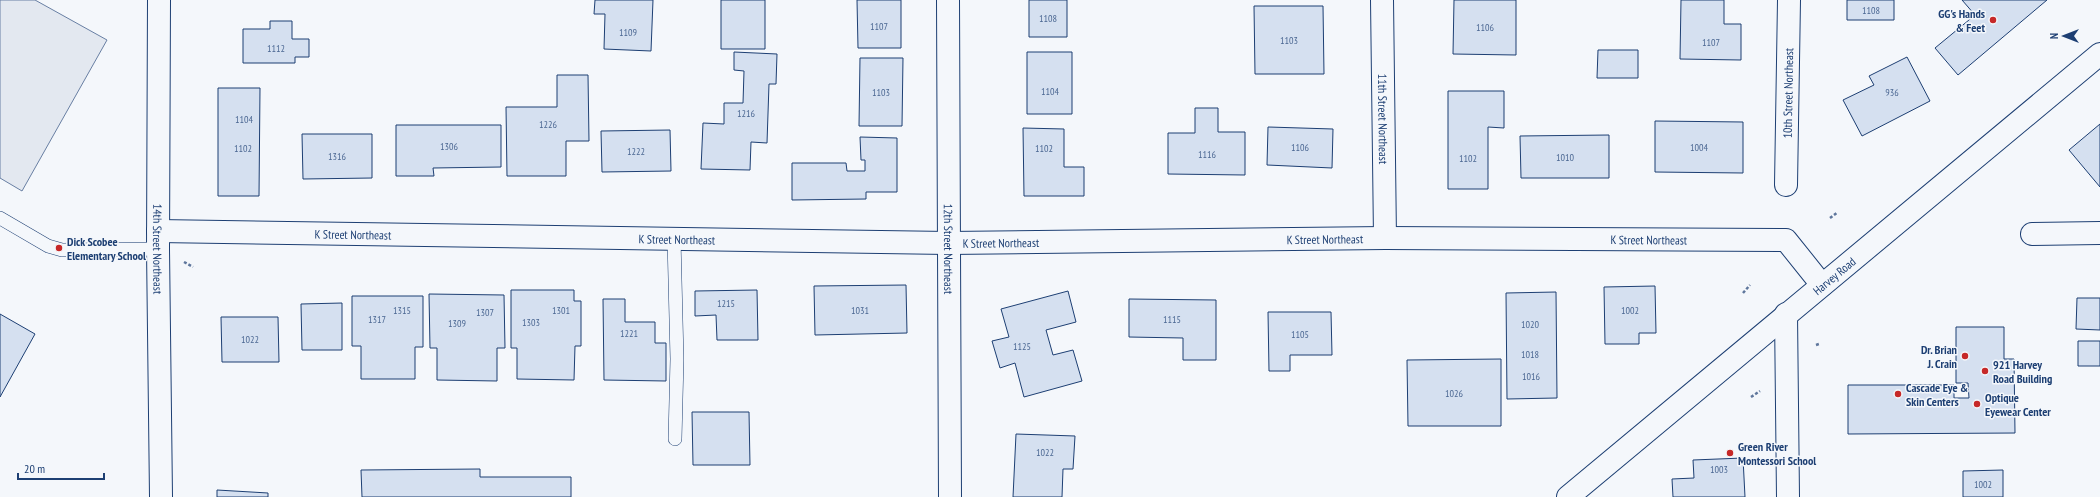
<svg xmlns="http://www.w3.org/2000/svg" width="2100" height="497" font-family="'PT Sans Narrow',sans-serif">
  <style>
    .parking { fill: #e3e8f0; stroke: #687fa3 }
    .building { fill: #d5e0f0; stroke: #1d3f73 }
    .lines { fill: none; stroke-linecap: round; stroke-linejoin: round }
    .lane-casing { stroke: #1d3f73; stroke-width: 14 }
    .street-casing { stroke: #1d3f73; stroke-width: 24 }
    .secondary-casing { stroke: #1d3f73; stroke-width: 24 }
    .path { stroke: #5e769c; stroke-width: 2.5; stroke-dasharray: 3 2; stroke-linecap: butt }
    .lane { stroke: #f4f7fb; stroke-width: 13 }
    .street { stroke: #f4f7fb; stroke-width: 22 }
    .secondary { stroke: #f4f7fb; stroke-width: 22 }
    .poi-dot { fill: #c62828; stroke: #f4f7fb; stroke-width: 1.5 }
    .labels { text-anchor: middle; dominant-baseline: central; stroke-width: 3; stroke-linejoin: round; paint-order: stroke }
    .number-label { font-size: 10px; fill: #4b6792 }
    .poi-label { font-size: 12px; font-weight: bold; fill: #1d3f73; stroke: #f4f7fb; text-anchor: start }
    .street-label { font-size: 12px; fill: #1d3f73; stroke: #f4f7fb }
  </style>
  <rect width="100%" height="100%" fill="#f4f7fb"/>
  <path class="parking" d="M0 0H35L107 40 22 191 0 178Z"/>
  <path class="building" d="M595 0H653L651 51 604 49 605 14H594Z
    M721 0H765V49H721Z
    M857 0H901V48H858Z
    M1029 0H1067V37H1029Z
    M1454 0H1516V55L1453 54Z
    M1681 0H1724V24H1741V60L1680 59Z
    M1847 0H1894V20H1847Z
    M1962 0H2047L1958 75 1935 48 1975 15Z
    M1254 6H1323L1324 74H1255Z
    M270 21H292V39H309V57H295V63H243V29H270Z
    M1598 50H1638V78H1597Z
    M734 52 777 54 776 84H769L767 143 751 142 750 170 701 169 703 123 724 124V103H743L744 71 734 70Z
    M1027 52H1072V114H1027Z
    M1907 57 1930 101 1862 136 1843 100 1874 85 1869 76Z
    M860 58H903L902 126H859Z
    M557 75H588L589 141H566V176H507L506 107H557Z
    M218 88H260L259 196H218Z
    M1448 91H1504V128L1488 127V189H1448Z
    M1195 108H1218V132H1245V175L1168 174V133H1195Z
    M1655 121 1743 122V173L1655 172Z
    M2100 124V187L2069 150Z
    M396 125H501V167L433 168 434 176H396Z
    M1268 127 1333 129 1332 168 1267 165Z
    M1023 128 1064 129V167H1084V196H1024Z
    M670 130 671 171 602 172 601 131Z
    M302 134H372V178L303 179Z
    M1609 135V178H1521L1520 136Z
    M860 137 897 138V192H866V199L792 200V163H846L847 171H865V160H861Z
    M906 285 907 333 815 335 814 286Z
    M1655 286 1656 333H1639V344H1605L1604 287Z
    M511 290H574V301H581V346H575L574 380 517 379V348H511Z
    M757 290 758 340H717L716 315 695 316V291Z
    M1068 291 1076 322 1046 330 1053 355 1073 350 1082 381 1024 397 1015 363 1000 368 992 341 1009 337 1001 309Z
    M1556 292 1557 398 1507 399 1506 293Z
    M429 294 504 295 505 348H497V381L437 380V348H430Z
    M352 296H423V347H415V379H361V346H352Z
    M2077 298H2100V330L2076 329Z
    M603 299H625V322H655V343H666V381L604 380Z
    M1129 299 1216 300V360H1183V338L1129 337Z
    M342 303V350H302L301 304Z
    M1268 312H1331L1332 355H1290V371H1269Z
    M0 314 35 334 0 397Z
    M221 317H278L279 362H222Z
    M1956 327H2004V359H2014L2015 433 1848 434V385H1954V398H1969L1968 383H1956Z
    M2078 341H2100V366H2078Z
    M1501 359V426H1408L1407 360Z
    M692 412H749L750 465H693Z
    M1016 434 1075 436 1073 469H1063L1062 497H1013Z
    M1743 458 1745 497H1673L1672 479 1694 478 1693 460Z
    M480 469V477H571V497H362L361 470Z
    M2003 470V497H1963V471Z
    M217 490 268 493V497H217Z"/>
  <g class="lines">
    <defs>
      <path id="lane" d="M0 218 48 246 62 250 158 249
        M674 239 677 359 675 439"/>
      <g id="street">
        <path id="s1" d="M948 0 950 497"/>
        <path id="s2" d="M1382 0 1385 238"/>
        <path id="s3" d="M1786 185 1789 0"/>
        <path id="s4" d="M158 231 948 243 1385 238 1786 240 1822 285"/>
        <path d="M2032 234 2100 233"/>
        <path d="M1786 314 1788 497"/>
      </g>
      <g id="secondary">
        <path id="s5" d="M159 0 158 249 161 497"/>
        <path id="s6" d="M1568 497 2100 54"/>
      </g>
    </defs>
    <use href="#lane" class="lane-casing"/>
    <use href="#street" class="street-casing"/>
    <use href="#secondary" class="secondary-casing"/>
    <path class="path" d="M1830 218 1838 212
      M184 262 193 267
      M1743 293 1750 285
      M1816 345 1819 344
      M1751 397 1760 391"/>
    <use href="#lane" class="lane"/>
    <use href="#street" class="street"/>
    <use href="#secondary" class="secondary"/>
  </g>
  <g class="poi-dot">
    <circle cx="1993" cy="20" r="4"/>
    <circle cx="59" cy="248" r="4"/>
    <circle cx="1965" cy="356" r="4"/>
    <circle cx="1985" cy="371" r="4"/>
    <circle cx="1898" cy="394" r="4"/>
    <circle cx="1977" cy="404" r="4"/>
    <circle cx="1730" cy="453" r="4"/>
  </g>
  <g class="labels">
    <g class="number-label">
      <text x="1871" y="10">1108</text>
      <text x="1048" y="18">1108</text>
      <text x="879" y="26">1107</text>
      <text x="1485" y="27">1106</text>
      <text x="628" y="32">1109</text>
      <text x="1289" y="40">1103</text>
      <text x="1711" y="42">1107</text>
      <text x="276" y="48">1112</text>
      <text x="1050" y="91">1104</text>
      <text x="881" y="92">1103</text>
      <text x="1892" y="92">936</text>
      <text x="746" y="113">1216</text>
      <text x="244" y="119">1104</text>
      <text x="548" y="124">1226</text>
      <text x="449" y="146">1306</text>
      <text x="1300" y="147">1106</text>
      <text x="1699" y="147">1004</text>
      <text x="243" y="148">1102</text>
      <text x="1044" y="148">1102</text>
      <text x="636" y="151">1222</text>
      <text x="1207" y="154">1116</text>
      <text x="337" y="156">1316</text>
      <text x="1565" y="157">1010</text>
      <text x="1468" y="158">1102</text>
      <text x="726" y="303">1215</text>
      <text x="402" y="310">1315</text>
      <text x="561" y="310">1301</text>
      <text x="860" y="310">1031</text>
      <text x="1630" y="310">1002</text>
      <text x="485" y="312">1307</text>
      <text x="377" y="319">1317</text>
      <text x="1172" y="319">1115</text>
      <text x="531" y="322">1303</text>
      <text x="457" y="323">1309</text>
      <text x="1530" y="324">1020</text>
      <text x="629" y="333">1221</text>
      <text x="1300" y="334">1105</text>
      <text x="250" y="339">1022</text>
      <text x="1022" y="346">1125</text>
      <text x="1530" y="354">1018</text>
      <text x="1531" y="376">1016</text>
      <text x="1454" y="393">1026</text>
      <text x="1045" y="452">1022</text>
      <text x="1719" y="469">1003</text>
      <text x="1983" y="484">1002</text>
    </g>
    <g class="poi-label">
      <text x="1985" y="13" text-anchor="end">GG's Hands<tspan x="1985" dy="14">&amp; Feet</tspan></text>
      <text x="67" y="241">Dick Scobee<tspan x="67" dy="14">Elementary School</tspan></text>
      <text x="1957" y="349" text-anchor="end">Dr. Brian<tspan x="1957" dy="14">J. Crain</tspan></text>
      <text x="1993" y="364">921 Harvey<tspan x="1993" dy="14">Road Building</tspan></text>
      <text x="1906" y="387">Cascade Eye &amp;<tspan x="1906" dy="14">Skin Centers</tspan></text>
      <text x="1985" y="397">Optique<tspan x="1985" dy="14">Eyewear Center</tspan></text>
      <text x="1738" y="446">Green River<tspan x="1738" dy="14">Montessori School</tspan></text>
    </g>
    <g class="street-label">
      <text stroke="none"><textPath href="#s3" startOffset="92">10th Street Northeast</textPath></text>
      <text stroke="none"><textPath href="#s2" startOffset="119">11th Street Northeast</textPath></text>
      <text stroke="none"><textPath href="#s4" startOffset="195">K Street Northeast</textPath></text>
      <text stroke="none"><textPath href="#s4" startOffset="519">K Street Northeast</textPath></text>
      <text stroke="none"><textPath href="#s4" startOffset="1167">K Street Northeast</textPath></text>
      <text stroke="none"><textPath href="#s4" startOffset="1491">K Street Northeast</textPath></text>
      <text stroke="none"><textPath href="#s4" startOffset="843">K Street Northeast</textPath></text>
      <text stroke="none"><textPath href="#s5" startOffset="249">14th Street Northeast</textPath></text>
      <text stroke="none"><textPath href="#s1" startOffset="249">12th Street Northeast</textPath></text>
      <text stroke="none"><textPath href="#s6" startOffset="346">Harvey Road</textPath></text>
    </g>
  </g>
  <g transform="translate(2064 36) rotate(270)" stroke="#f4f7fb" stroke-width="3" paint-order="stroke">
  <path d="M0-3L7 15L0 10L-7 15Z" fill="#1d3f73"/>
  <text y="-6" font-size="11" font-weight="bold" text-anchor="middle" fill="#1d3f73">N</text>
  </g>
  <path d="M18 473v6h86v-6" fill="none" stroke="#1d3f73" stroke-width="2"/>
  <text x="24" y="473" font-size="12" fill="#1d3f73" stroke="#f4f7fb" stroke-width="3" paint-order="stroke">20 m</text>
</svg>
